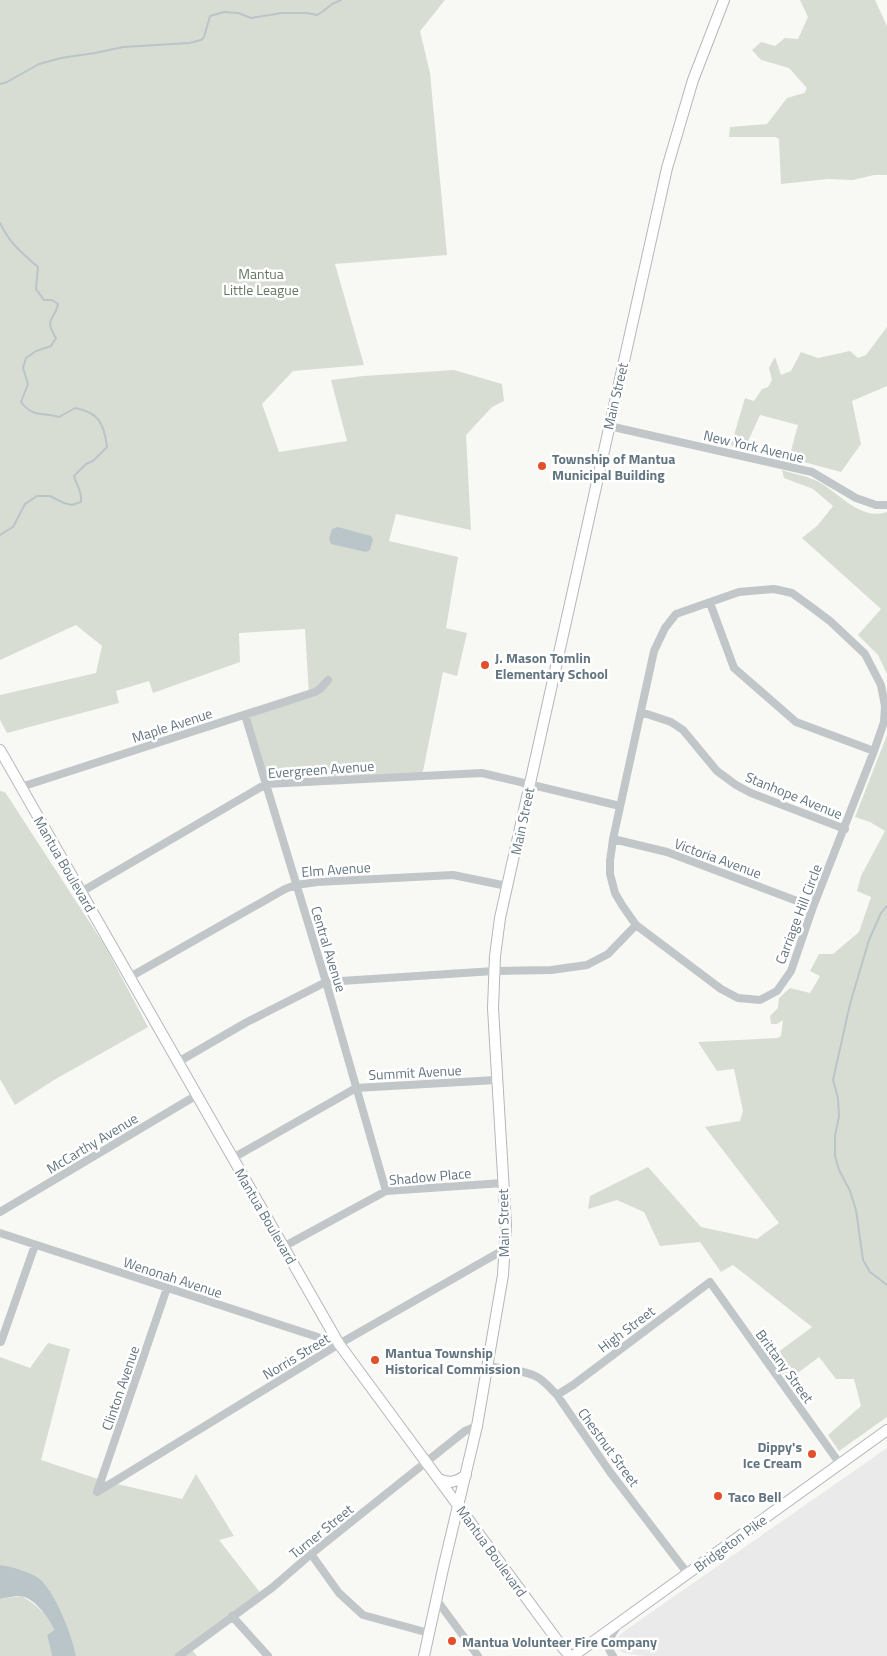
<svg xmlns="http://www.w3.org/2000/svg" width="887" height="1656" font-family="'Titillium Web',sans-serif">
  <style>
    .built { fill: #e9eae9 }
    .green { fill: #d8ddd4 }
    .water { fill: #b9c5c9 }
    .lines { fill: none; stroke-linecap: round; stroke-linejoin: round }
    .stream { stroke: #b9c5c9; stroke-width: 2 }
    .major-casing { stroke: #b3b8bc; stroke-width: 12 }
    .minor { stroke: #c1c6c9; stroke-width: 8 }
    .major { stroke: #fff; stroke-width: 10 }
    .poi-dot { fill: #e34f2b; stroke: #fff; stroke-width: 2 }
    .labels { text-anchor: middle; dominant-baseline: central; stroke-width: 5; stroke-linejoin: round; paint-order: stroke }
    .park-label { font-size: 14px; fill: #677862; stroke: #fff }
    .street-label { font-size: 14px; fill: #637580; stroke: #fff }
    .poi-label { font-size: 14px; font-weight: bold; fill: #637580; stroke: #fff; text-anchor: start }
  </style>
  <rect width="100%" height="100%" fill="#f8f8f5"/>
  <path class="built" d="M887 1448V1656H644L624 1653 617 1649 616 1644 618 1637 623 1632Z"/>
  <path class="green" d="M0 0H445L420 31 430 73 447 255 335 264 364 365 293 371 262 404 279 452 347 441 331 380 363 376 454 370 502 384 504 401 492 407 466 435 471 530 396 514 389 541 458 557 446 628 467 633 457 676 443 672 422 776 266 788 246 717 309 695 305 629 239 633 240 662 153 693 149 681 116 691 119 703 7 733 0 720V695L96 673 102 646 76 625 0 660Z
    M800 0H875L887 26V175H874L853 180 828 179 781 184 779 139 775 137H729L730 127 767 124 787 98 804 93 807 88 789 68 761 60 752 50 761 42 775 46 785 38 798 39 808 17Z
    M887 327V386L852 401 861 444 841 472 789 458 798 425 760 415 744 450 731 445 745 398 754 401 762 389 768 387 772 380 769 368 775 357 781 375 791 371 801 352 818 358 850 351 858 358 866 355Z
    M782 470C793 474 808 476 819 482 840 494 861 521 887 512V674L878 655 858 635 881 609 802 538 818 525 833 506 813 489 784 478Z
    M887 735V1417L839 1451 828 1435 861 1406 854 1379H836L819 1357 799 1372 787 1379 769 1359 812 1327 733 1265 721 1272 700 1242 660 1246 644 1212 617 1200 588 1209 590 1196 648 1167 701 1227 757 1239 779 1223 705 1127 740 1121 743 1111 734 1069 717 1071 698 1042 777 1038 781 1036 783 1020 777 1024H771L770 1016 778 1008 779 998 790 988 810 993 820 976 810 971 819 954H833L859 932 871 897 857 891 861 876 885 831 870 822 855 817Z
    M0 791 5 792 105 946 148 1027 54 1080 15 1105 0 1079Z
    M48 1343 70 1349 41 1460 104 1481 182 1499 196 1474 234 1536 219 1540 262 1595 192 1650 197 1656H76C73 1637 54 1587 37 1577 25 1570 13 1567 0 1565V1357L30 1368Z
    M22 1596C36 1605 48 1614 54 1630L47 1635 52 1656H0V1599Z"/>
  <path class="water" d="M338 527 371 536 373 540 370 550 366 552 331 544 329 539 332 529Z
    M0 1565C13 1567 25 1570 37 1577 54 1587 73 1637 76 1656H52L47 1635 54 1630C50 1619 34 1597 20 1596 14 1596 6 1598 0 1599Z"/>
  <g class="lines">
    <path class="stream" d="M0 84 7 82 39 64 61 58 95 53 123 47 189 43 201 40 204 37 210 16 224 12 238 13 251 18 282 13H307L317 15 322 12 332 4 341 0
      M0 223C10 244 21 252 38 267L36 289 44 300H52L58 304C55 321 43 317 56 338L51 346 36 351 26 358 23 368 28 384 21 402C33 418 43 412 59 417L75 408C99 412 104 424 107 447L93 461 86 464 74 476C77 487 82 490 81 502L72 505 64 503 50 496H37L25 504 13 527 0 535
      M887 906 881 913 869 940 850 1004 833 1080 838 1098 839 1116 835 1136V1156L839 1170 850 1191 856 1210 863 1260 870 1272 887 1285"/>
    <defs>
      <path id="major" d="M0 750 339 1344 563 1648 570 1656
        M439 1479C450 1484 456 1482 466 1475
        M424 1656 443 1569 477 1426 503 1275 506 1225 493 1008 495 956 500 918 667 168 693 80 724 0
        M573 1656 887 1430"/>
    </defs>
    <use href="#major" class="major-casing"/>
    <path class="minor" d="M609 426 812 472 856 498 876 505H887
      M774 589 792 593 810 606 830 621 865 654 881 685 885 706 884 722 874 751 813 907 791 971 777 991 760 1000 738 998 721 989 636 925 622 905 615 893 610 874V861L613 839 654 651 665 628 676 614 739 592Z
      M710 603 734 668 796 722 874 751
      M641 712 671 722 683 730 717 771 736 785 751 793 845 829
      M245 715 326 982 386 1191
      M21 787 315 692 320 689 328 680
      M613 839 667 852 813 907
      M81 892 266 784 482 773 620 806
      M130 977 285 889 296 885 317 882 453 875 507 886
      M178 1062 247 1022 326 982 494 971 551 970 587 965 608 954 636 925
      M233 1158 356 1088 496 1080
      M0 1212 197 1095
      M0 1233 339 1344
      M283 1247 386 1191 503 1183
      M167 1288 97 1492 339 1344 505 1249
      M1 1342 35 1245
      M488 1366C503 1369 527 1370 539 1378 546 1383 551 1389 557 1395L610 1472 688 1574
      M557 1395 573 1385 710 1282 840 1464
      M311 1554 339 1593 363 1615 429 1633
      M436 1599 478 1656
      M232 1616 268 1656
      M179 1656 273 1587 311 1554 465 1431 477 1426
      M613 1656C604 1645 610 1637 617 1627"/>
    <use href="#major" class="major"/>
  </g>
  <g class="poi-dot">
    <circle cx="542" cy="466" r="5"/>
    <circle cx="485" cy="665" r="5"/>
    <circle cx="375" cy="1360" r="5"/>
    <circle cx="812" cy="1454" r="5"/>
    <circle cx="718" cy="1496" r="5"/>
    <circle cx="452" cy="1641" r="5"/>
  </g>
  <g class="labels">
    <g class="park-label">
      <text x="261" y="273">Mantua<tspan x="261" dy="16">Little League</tspan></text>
    </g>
    <g class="street-label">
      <text transform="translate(615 396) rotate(-77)">Main Street</text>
      <text transform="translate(754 446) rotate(13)">New York Avenue</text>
      <text transform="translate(172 725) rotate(-18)">Maple Avenue</text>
      <text transform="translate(321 769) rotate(-4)">Evergreen Avenue</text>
      <text transform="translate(794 795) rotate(22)">Stanhope Avenue</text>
      <text transform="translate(522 821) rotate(-78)">Main Street</text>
      <text transform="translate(718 858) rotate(20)">Victoria Avenue</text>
      <text transform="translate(65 864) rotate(60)">Mantua Boulevard</text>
      <text transform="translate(336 869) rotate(-4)">Elm Avenue</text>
      <text transform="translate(798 914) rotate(-69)">Carriage Hill Circle</text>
      <text transform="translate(329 949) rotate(73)">Central Avenue</text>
      <text transform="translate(415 1072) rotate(-3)">Summit Avenue</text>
      <text transform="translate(92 1143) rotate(-31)">McCarthy Avenue</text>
      <text transform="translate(430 1176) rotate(-5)">Shadow Place</text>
      <text transform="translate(266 1216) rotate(60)">Mantua Boulevard</text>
      <text transform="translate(503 1223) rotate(-91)">Main Street</text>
      <text transform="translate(173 1277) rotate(18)">Wenonah Avenue</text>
      <text transform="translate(626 1329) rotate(-37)">High Street</text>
      <text transform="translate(296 1356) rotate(-31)">Norris Street</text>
      <text transform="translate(785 1366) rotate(54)">Brittany Street</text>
      <text transform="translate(120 1388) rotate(-71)">Clinton Avenue</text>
      <text transform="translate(609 1447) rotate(54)">Chestnut Street</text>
      <text transform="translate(321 1531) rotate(-39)">Turner Street</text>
      <text transform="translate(730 1543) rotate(-36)">Bridgeton Pike</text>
      <text transform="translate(492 1551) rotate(54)">Mantua Boulevard</text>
    </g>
    <g class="poi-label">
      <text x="552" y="458">Township of Mantua<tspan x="552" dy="16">Municipal Building</tspan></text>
      <text x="495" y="657">J. Mason Tomlin<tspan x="495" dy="16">Elementary School</tspan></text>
      <text x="385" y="1352">Mantua Township<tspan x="385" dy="16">Historical Commission</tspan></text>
      <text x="802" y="1446" text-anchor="end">Dippy's<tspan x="802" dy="16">Ice Cream</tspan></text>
      <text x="728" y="1496">Taco Bell</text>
      <text x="462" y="1641">Mantua Volunteer Fire Company</text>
    </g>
  </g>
</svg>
